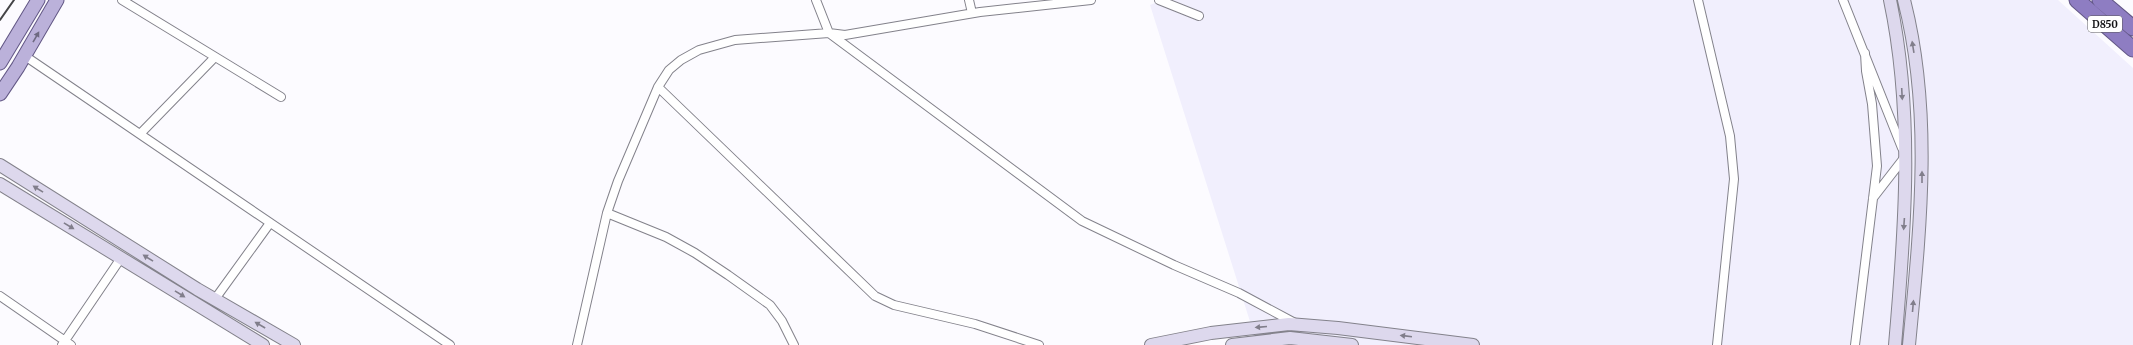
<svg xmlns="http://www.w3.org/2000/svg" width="2133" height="345" font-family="Merriweather,serif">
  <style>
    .built { fill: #f1effd }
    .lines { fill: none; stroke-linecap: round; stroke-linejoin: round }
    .street-casing { stroke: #83828b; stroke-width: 10 }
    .secondary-casing { stroke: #83828b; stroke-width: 14 }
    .primary-casing { stroke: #625785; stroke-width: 15 }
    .highway-casing { stroke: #625785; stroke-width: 17 }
    .street { stroke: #fff; stroke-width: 8 }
    .secondary { stroke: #ddd8ed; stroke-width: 12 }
    .primary { stroke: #bbb1da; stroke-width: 13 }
    .highway { stroke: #8e7dc2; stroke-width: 15 }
    .rail { stroke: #444447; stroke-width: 2 }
    .oneway { fill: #6e6981 }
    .oneway2 { fill: #817e8b }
    .labels { text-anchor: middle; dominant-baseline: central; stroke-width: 3; stroke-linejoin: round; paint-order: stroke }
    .shield { fill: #fff; stroke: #58585a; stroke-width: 1 }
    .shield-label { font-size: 10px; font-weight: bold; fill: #111114 }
  </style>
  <rect width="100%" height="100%" fill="#fcfbff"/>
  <path class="built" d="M1162 0H2058L2133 68V345H1252L1253 331 1150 5Z"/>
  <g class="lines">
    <defs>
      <path id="street" d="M122 0 281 97
        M816 0 829 33 1082 221 1174 265 1239 293 1295 323
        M969 0 972 13
        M1159 0 1199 16
        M1698 0 1730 136 1734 179 1717 345
        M1843 0 1902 148
        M25 56 450 345
        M658 87 875 296 894 305 975 324 1039 345
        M140 134 215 57
        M1873 198 1904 158
        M607 213 666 237 695 253 728 275 770 305 782 321 794 345
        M0 296 71 345
        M215 299 270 223
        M62 345 121 258
        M577 345 607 213 618 181 658 87 669 70 681 60 699 50 735 40 829 33 845 35 980 12 1091 0
        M1855 345 1877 166 1872 104 1866 71 1865 53"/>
      <path id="secondary" d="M1890 0C1914 113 1905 231 1895 345
        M1904 0C1933 113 1920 230 1909 345
        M0 165 197 289 294 345
        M0 184 263 345
        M1151 345 1211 333 1289 324 1338 328 1473 345
        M1232 345 1290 338 1352 345"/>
      <path id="primary" d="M0 63 38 0
        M0 94 18 67 57 0"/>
      <path id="highway" d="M2077 0 2133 49
        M2100 0 2133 28"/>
    </defs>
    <use href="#street" class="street-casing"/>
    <use href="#secondary" class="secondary-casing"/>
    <use href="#primary" class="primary-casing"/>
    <use href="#highway" class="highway-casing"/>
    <use href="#street" class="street"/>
    <use href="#secondary" class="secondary"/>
    <use href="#primary" class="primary"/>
    <use href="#highway" class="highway"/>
    <path class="rail" d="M0 20 14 0"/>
  </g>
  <defs><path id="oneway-solid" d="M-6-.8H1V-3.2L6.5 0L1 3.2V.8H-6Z"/></defs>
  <use class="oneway" href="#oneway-solid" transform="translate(36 37) rotate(-60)"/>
  <g class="oneway2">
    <use href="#oneway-solid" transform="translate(1913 47) rotate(-99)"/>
    <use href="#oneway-solid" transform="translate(1902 94) rotate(87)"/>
    <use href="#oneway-solid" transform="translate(1922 177) rotate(-90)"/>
    <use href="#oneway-solid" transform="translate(38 189) rotate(-148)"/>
    <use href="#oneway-solid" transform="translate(1904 224) rotate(94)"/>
    <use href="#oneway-solid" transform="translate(69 226) rotate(31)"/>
    <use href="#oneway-solid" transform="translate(148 258) rotate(-148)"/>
    <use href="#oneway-solid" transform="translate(180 294) rotate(32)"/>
    <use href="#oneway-solid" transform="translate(1913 306) rotate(-85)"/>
    <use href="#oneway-solid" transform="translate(260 325) rotate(-150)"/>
    <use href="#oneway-solid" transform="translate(1261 327) rotate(175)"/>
    <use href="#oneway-solid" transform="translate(1406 336) rotate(-173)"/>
  </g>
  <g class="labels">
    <rect class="shield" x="2088" y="16" width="34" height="16" rx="3"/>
    <g class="shield-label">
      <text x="2105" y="24">D850</text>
    </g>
  </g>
</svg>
